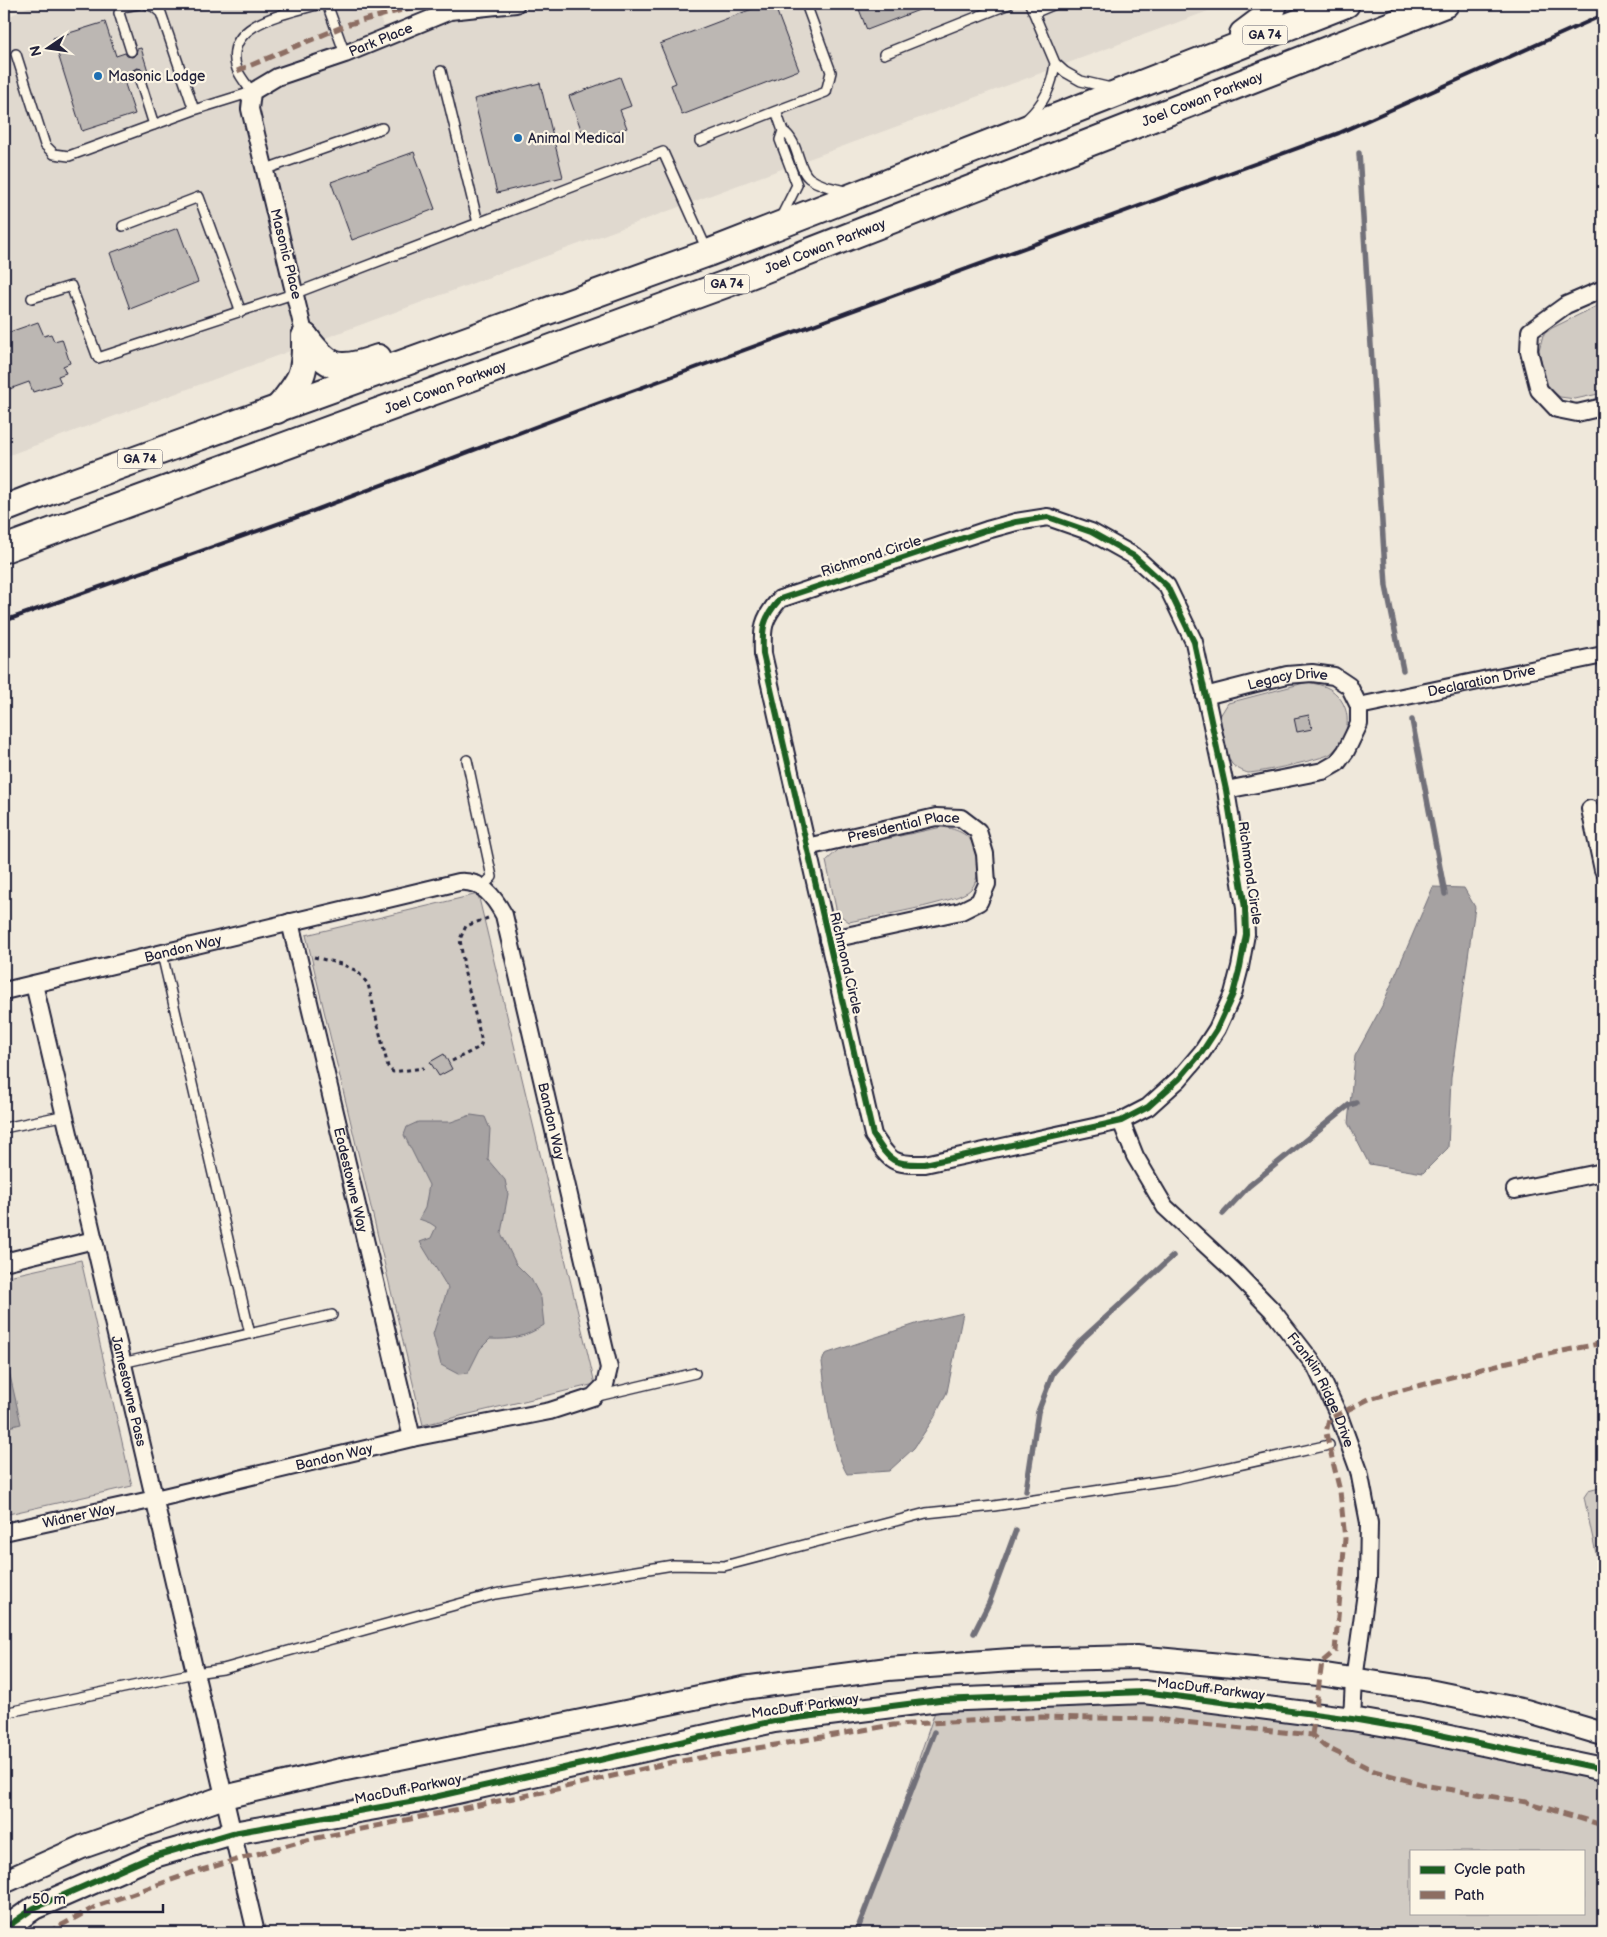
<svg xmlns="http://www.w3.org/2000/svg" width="1607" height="1937" font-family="'Balsamiq Sans',sans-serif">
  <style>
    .built { fill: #e0d9cf }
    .green { fill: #d1cbc3; stroke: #7a767f; fill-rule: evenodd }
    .water { fill: #a6a2a2; stroke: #716f79 }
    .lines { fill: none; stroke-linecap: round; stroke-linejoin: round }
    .stream { stroke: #716f79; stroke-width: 5.5 }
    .building { fill: #bcb7b3; stroke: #22223b }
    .lane-casing { stroke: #22223b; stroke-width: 12 }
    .street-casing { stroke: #22223b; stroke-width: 20 }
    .secondary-casing { stroke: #22223b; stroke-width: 26 }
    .primary-casing { stroke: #22223b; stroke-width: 30 }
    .path { stroke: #22223b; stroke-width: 3; stroke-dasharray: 4 4; stroke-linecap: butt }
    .lane { stroke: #fcf5e5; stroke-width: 9 }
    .street { stroke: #fcf5e5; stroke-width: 16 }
    .secondary { stroke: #fcf5e5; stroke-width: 22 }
    .primary { stroke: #fcf5e5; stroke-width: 26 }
    .rail { stroke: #22223b; stroke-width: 4 }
    .quiet { stroke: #8d6e63; stroke-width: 5; stroke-dasharray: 10 5; stroke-linecap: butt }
    .cycleway-casing { stroke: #fcf5e5; stroke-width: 9 }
    .cycleway { stroke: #1b5e20; stroke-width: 6 }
    .poi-dot { fill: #1f6fb2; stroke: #fcf5e5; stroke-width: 2 }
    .labels { text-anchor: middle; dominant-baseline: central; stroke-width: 4.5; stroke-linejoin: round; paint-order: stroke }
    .shield { fill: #fcf5e5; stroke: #63616e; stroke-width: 1 }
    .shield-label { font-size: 12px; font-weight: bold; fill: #22223b }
    .street-label { font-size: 14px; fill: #22223b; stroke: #fcf5e5 }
    .poi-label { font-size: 14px; fill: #22223b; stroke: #fcf5e5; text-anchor: start }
  </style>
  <rect width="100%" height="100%" fill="#efe8db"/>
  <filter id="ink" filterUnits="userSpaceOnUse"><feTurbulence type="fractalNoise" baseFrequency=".02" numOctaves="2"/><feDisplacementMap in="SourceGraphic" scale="10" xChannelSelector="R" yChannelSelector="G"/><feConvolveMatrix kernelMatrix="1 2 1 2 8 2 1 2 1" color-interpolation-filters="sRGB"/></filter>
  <g filter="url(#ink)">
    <path class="built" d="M34 4H376L383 26 583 4H1227L4 457V19Z"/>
    <path class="green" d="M1603 303V393L1575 399 1560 397 1546 386 1539 350 1543 335 1552 328Z
      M1308 682C1315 684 1324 685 1330 689 1354 705 1352 738 1330 754 1323 759 1258 773 1248 773 1244 772 1234 767 1232 764 1224 754 1222 729 1220 716L1228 703Z
      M942 827C958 829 972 835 976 852 979 863 979 880 971 889 959 903 871 917 849 922L837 913 826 861 839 849Z
      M478 894 595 1384 423 1425 306 935Z
      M81 1260 132 1486 4 1515V1277Z
      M1603 1487V1577H1601L1584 1497 1588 1491Z
      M1144 1692 1603 1773V1933H859L939 1700ZM1411 1851H1583V1913H1411Z"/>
    <path class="water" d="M1433 887 1464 888 1475 907 1451 1078 1448 1148 1423 1173 1369 1164 1348 1123 1355 1056 1382 1006Z
      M471 1115 485 1117 490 1129 488 1160 505 1180 508 1194 501 1233 516 1264 531 1279 541 1298 544 1325C526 1337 511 1340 490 1339L480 1349 468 1373 458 1374 441 1365 433 1334 448 1288 420 1242 431 1238 436 1227 430 1223 419 1219 425 1208 429 1185 404 1135 407 1127 418 1122H451Z
      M963 1313 947 1392 934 1418 914 1448 889 1471 847 1474C831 1446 826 1395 822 1362L825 1354 919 1323Z
      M4 1349 21 1424 4 1428Z"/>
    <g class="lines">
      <path class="stream" d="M1359 153 1386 586 1403 670
        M1412 720 1445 894
        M1223 1214 1249 1186 1349 1105 1356 1103
        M1026 1491 1038 1412 1053 1373 1079 1342 1173 1256
        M974 1633 989 1603 1016 1530
        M856 1933 934 1732"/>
    </g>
    <path class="building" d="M765 4H774L799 70 682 115 671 85 676 83 660 44Z
      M857 4H932V5L867 30Z
      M105 22 116 56 125 53 127 56 132 57 136 55 137 49 141 48 148 71 144 72 142 69 137 68 133 70 132 76 123 78 135 114 82 131 53 38Z
      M620 77 631 106 620 110 627 128 609 134 611 139 600 143 597 140 586 143 569 96Z
      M540 83 563 177 497 193 474 99Z
      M414 152 435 209 352 240 331 182Z
      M178 228 198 282 130 309 110 253Z
      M38 322 44 336 51 334 54 341 62 339 70 363 63 366 66 373 58 376 61 383 33 392 29 382 4 391V354L8 353 4 341V334Z
      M1309 715 1312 729 1297 732 1294 718Z
      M444 1054 452 1069 439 1076 430 1062Z"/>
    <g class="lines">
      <defs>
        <path id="lane" d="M146 4 154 7 161 13 194 110
          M327 4 345 54
          M1030 4 1055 63 1065 72 1081 81 1111 88
          M1034 13 1055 4
          M131 51 119 13 122 7 138 4
          M16 54 45 145 54 154 69 156 194 110 252 92C247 85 240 77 237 69 221 23 289 13 320 4
          M884 54 1009 4
          M441 71 478 223
          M138 74 154 125
          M1027 119C1045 102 1052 86 1055 63
          M783 131 776 111 826 92 831 72 806 4
          M700 141 776 111
          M266 169 382 128
          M780 219 797 185 780 140 783 131C799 141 797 168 809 178 820 186 833 188 846 191
          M123 226 199 197 241 312
          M32 298 71 286 98 358 296 293 663 152 707 250
          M467 760 492 877 482 887
          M162 954 250 1334
          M4 1128 66 1115
          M122 1363 332 1315
          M598 1396 695 1373
          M4 1713 195 1673 223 1669 495 1594 673 1565 724 1566 926 1513 994 1506 1175 1479 1329 1445"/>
        <g id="street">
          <path d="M1603 289 1566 305 1530 331 1529 351 1539 390 1557 409 1577 413 1603 407"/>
          <path id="s1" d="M305 337 250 109 252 92 277 77 345 54 450 11 516 4"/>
          <path d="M1048 517 1091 532 1134 556 1167 586 1194 642 1226 790 1245 908 1246 934 1240 967 1233 994 1217 1029 1202 1052 1179 1079 1148 1107 1121 1121 925 1164C892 1165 890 1161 873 1135L763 654C762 629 762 619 780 599L987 530 1016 522Z"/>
          <path id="s2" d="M1205 696 1287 675 1312 673 1334 676 1349 686 1359 706V724L1346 751 1337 763 1323 771 1226 790"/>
          <path id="s3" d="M1359 706 1603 655"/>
          <path d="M1590 809 1603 870"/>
          <path id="s4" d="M807 847 936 817 961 818 978 831 985 854 987 884 979 902 961 911 828 940"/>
          <path id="s5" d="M290 922 412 1438"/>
          <path id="s6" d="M34 984 256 1933"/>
          <path id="s7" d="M4 991 459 882C482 880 494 897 504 915L609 1368 605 1385 593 1397 550 1411 412 1438 155 1499 4 1532"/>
          <path id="s8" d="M1121 1121 1135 1156 1165 1207 1234 1271 1272 1310 1316 1367 1339 1416 1359 1471 1369 1523 1368 1578 1354 1680 1352 1719"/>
          <path d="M1515 1190 1603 1172"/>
          <path d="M4 1262 94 1240"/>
        </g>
        <path id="secondary" d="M4 1882 82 1847 224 1797 341 1770 743 1688 888 1669 1011 1660 1136 1657 1319 1674 1424 1690 1526 1711 1603 1734
          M4 1929 34 1908 151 1857 233 1833 421 1800 774 1721 939 1700 1144 1692 1352 1719 1416 1730 1603 1769"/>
        <g id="primary">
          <path d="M1243 34 1271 13 1274 4"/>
          <path d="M305 337C330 370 339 372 378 358"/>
          <path d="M277 410C301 380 306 376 305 337"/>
          <path d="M4 509 55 489 708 253 1346 4"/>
          <path id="s9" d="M4 549 745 277 1445 4"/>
        </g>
      </defs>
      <use href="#lane" class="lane-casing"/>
      <use href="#street" class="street-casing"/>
      <use href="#secondary" class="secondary-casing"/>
      <use href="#primary" class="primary-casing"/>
      <path class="path" d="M314 957 341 964 357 971 368 984 388 1067 393 1072 424 1068
        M452 1061 480 1047 482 1042 465 974 460 939 466 926 488 918"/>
      <use href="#lane" class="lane"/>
      <use href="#street" class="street"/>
      <use href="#secondary" class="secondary"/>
      <use href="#primary" class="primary"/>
      <path class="rail" d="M4 621 297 517 569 414 1339 133 1603 15"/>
      <path class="quiet" d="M237 71 349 24 425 4
        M1312 1735 1322 1662 1335 1651 1345 1539 1340 1491 1326 1433 1329 1419 1369 1399 1508 1362 1603 1343
        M47 1933 97 1906 191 1873 302 1841 548 1791 669 1763 893 1725 1041 1717 1153 1719 1312 1735 1324 1746 1374 1771 1429 1786 1526 1802 1602 1825 1603 1828"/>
      <defs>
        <path id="cycleway" d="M1048 517 1091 532 1134 556 1167 586 1194 642 1226 790 1245 908 1246 934 1240 967 1233 994 1217 1029 1202 1052 1179 1079 1148 1107 1121 1121 925 1164C892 1165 890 1161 873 1135L763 654C762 629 762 619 780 599L987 530 1016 522Z
          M4 1929 34 1908 151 1857 233 1833 421 1800 774 1721 939 1700 1144 1692 1352 1719 1416 1730 1603 1769"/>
      </defs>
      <use href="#cycleway" class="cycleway-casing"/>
      <use href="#cycleway" class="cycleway"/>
    </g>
  </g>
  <g class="poi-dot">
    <circle cx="98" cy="76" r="5"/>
    <circle cx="518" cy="138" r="5"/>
  </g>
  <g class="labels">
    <g class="shield">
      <rect x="1242.5" y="25.5" width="45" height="19" rx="4"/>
      <rect x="704.5" y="274.5" width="45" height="19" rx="4"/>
      <rect x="117.5" y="449.5" width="45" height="19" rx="4"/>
    </g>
    <g class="shield-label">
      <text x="1265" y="35">GA 74</text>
      <text x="727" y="284">GA 74</text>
      <text x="140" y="459">GA 74</text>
    </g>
    <g class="street-label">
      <text stroke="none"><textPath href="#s1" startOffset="391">Park Place</textPath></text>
      <text stroke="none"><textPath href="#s9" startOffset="1280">Joel Cowan Parkway</textPath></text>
      <text stroke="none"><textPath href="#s9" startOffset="875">Joel Cowan Parkway</textPath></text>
      <text transform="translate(286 254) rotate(76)">Masonic Place</text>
      <text stroke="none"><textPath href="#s9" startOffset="470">Joel Cowan Parkway</textPath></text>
      <text transform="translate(871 556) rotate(-18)">Richmond Circle</text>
      <text stroke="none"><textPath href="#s2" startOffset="85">Legacy Drive</textPath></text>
      <text stroke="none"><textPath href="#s3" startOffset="125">Declaration Drive</textPath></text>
      <text stroke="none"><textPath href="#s4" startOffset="99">Presidential Place</textPath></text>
      <text transform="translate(1250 873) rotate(82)">Richmond Circle</text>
      <text stroke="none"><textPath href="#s7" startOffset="184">Bandon Way</textPath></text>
      <text transform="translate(846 963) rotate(77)">Richmond Circle</text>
      <text stroke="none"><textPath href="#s7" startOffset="739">Bandon Way</textPath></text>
      <text stroke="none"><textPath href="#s5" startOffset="265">Eadestowne Way</textPath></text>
      <text stroke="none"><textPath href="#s6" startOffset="418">Jamestowne Pass</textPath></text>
      <text stroke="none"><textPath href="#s8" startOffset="340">Franklin Ridge Drive</textPath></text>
      <text transform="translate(334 1457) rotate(-13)">Bandon Way</text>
      <text transform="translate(79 1516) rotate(-12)">Widner Way</text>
      <text transform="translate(1211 1689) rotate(7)">MacDuff Parkway</text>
      <text transform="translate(805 1706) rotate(-8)">MacDuff Parkway</text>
      <text transform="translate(408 1789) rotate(-11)">MacDuff Parkway</text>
    </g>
    <g class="poi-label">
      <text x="108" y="76">Masonic Lodge</text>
      <text x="528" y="138">Animal Medical</text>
    </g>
  </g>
  <rect width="1607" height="1937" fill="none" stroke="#fcf5e5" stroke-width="20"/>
  <rect x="10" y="10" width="1587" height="1917" fill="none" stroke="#22223b" stroke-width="2" filter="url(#ink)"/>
  <rect x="1410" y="1850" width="175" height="65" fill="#fcf5e5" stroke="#a5a1a1"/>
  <rect x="1420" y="1866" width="25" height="8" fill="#1b5e20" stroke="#a5a1a1"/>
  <text x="1454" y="1874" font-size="15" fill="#22223b">Cycle path</text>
  <rect x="1420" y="1891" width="25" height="8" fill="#8d6e63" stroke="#a5a1a1"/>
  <text x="1454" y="1900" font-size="15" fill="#22223b">Path</text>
  <g transform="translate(48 48) rotate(257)" stroke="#fcf5e5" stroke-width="4" paint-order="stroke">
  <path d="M0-4L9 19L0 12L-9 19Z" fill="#22223b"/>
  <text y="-8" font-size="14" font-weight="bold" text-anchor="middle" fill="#22223b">N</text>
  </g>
  <path d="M25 1904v8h138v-8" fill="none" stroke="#22223b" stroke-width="2.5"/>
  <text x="32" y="1904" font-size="15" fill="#22223b" stroke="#fcf5e5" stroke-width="4" paint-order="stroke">50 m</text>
</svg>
